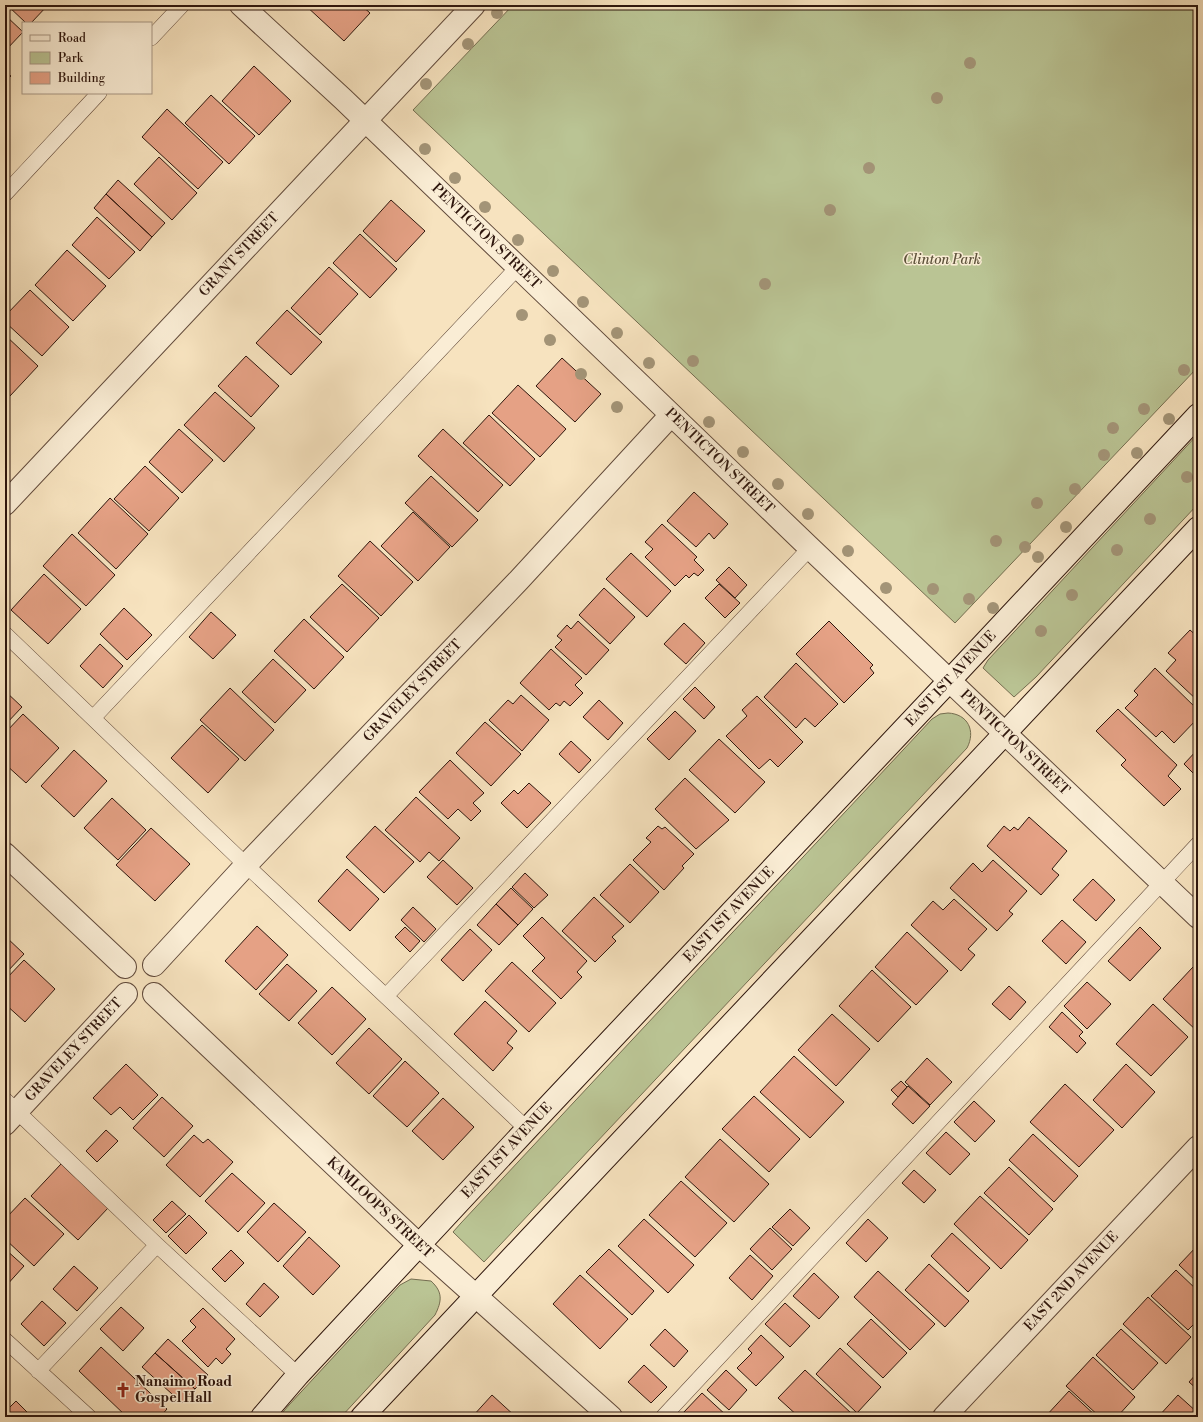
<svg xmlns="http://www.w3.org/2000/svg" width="1203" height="1422" font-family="'Libre Bodoni',serif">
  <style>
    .green { fill: #bac494; stroke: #746d50 }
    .building { fill: #e5a185; stroke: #2e160d }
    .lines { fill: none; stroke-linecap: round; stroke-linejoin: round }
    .lane-casing { stroke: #60493a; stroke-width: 16 }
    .street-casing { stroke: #60493a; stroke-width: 24 }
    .secondary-casing { stroke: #2e160d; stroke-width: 24 }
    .lane { stroke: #faedd5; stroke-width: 15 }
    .street { stroke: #faedd5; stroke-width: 22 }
    .secondary { stroke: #faedd5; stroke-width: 22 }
    .tree { fill: #a39477 }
    .labels { text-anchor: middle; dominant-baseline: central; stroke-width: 3; stroke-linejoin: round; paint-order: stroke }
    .street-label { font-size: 14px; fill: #2e160d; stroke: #faedd5 }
    .park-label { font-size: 14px; font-style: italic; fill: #5f533c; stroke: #faedd5 }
    .poi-label { font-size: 14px; font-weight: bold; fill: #2e160d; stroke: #faedd5; text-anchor: start }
  </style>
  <rect width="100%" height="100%" fill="#f7e3bf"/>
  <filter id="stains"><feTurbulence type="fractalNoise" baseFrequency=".005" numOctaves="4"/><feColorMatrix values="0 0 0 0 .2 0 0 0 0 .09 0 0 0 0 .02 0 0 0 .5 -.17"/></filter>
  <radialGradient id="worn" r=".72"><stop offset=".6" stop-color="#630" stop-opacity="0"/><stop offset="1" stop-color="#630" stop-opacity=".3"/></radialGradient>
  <path class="green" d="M513 5H1198V367L955 623 413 110Z
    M1198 434V504L1036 677 1014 697 983 668 988 660Z
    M948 713C968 714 976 731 967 748L484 1262 453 1232 461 1223 932 719 940 714Z
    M411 1279 431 1281C443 1292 442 1301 435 1315L341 1417H279L289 1405 400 1285Z"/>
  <path class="building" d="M7 5H48L31 23H26Z
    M305 5H361L370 13 344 41Z
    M366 5H374L370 9Z
    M5 15 23 32 5 51Z
    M254 66 291 101 259 135 222 101Z
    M5 71 11 76 5 82Z
    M211 95 255 136 229 164 185 123Z
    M167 109 223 162 198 189 142 137Z
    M159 157 197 193 172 220 134 184Z
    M118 180 165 223 152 237 106 194Z
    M106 194 152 237 140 251 94 208Z
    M391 200 425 231 396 262 363 231Z
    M97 217 135 252 109 279 72 245Z
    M360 234 397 269 370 298 333 263Z
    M67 250 106 286 73 321 35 285Z
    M329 267 358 294 320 335 291 308Z
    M30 290 69 327 42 356 5 322V316Z
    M287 310 322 342 291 375 256 343Z
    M5 335 38 366 10 396 5 391Z
    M246 356 279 386 251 417 218 386Z
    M562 358 601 394 575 422 536 386Z
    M518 385 566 429 540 457 492 413Z
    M215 392 255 428 224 462 184 425Z
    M489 415 535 459 510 486 463 443Z
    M179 429 213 460 182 493 149 462Z
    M443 429 503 485 478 512 418 456Z
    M145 466 179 498 149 531 114 499Z
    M431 476 478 520 452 547 405 503Z
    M694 492 728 524 714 539 709 533 696 547 667 521Z
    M110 498 148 534 116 569 78 533Z
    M413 512 450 547 418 581 381 546Z
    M662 524 697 557 694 560 704 570 698 576 694 573 689 578 686 575 675 586 645 557 653 549 645 542Z
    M72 534 115 575 86 606 43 566Z
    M370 541 413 582 381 616 338 576Z
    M631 553 671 591 647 617 606 579Z
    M729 567 747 585 735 598 716 580Z
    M44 574 81 609 48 644 11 610Z
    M342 584 379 618 347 652 310 617Z
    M719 584 740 603 725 618 705 598Z
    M604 588 635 617 610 644 579 615Z
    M124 608 152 635 127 660 100 634Z
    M211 612 236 635 213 659 189 637Z
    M304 619 344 657 314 689 274 651Z
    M578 621 609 650 586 675 555 647 562 640 557 636 567 625 571 629Z
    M829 621 873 665 870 668 874 673 844 703 796 654Z
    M684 623 705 643 686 664 664 644Z
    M1190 630 1198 637V701L1166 671 1176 660 1168 653Z
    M100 644 123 666 103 688 80 666Z
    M551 649 582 678 575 685 583 693 570 706 564 701 560 706 556 703 549 710 520 683Z
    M273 659 306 690 275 723 242 692Z
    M796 663 838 704 815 727 805 718 796 728 764 697Z
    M1155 668 1198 710V718L1174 743 1162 731 1156 737 1125 708 1138 695 1134 691Z
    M695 687 715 707 704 719 683 699Z
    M230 688 274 730 245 761 200 720Z
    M5 691 22 707 5 725Z
    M521 695 549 720 522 751 489 720 508 700 513 704Z
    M757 696 803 742 778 767 770 759 759 769 726 736 747 716 742 710Z
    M599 700 623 723 608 740 583 717Z
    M1118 709 1177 765 1168 776 1181 789 1164 806 1121 765 1126 760 1096 731Z
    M675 711 696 731 669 760 647 739Z
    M23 714 59 748 26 783 5 764V733Z
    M485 722 521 754 491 786 456 753Z
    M202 725 239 759 208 793 171 758Z
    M719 739 765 782 735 813 689 770Z
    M571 741 591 760 579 773 559 754Z
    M1198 749V778L1184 764Z
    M74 750 107 781 74 817 41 786Z
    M450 760 484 793 473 803 481 811 471 821 458 809 448 819 419 792Z
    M685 778 729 820 696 849 655 809Z
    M529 783 551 803 527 828 501 803 514 790 518 794Z
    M416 797 460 838 439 861 429 852 420 862 385 830Z
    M112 798 146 830 118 860 84 828Z
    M1029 817 1067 851 1052 869 1059 875 1041 895 987 846 1004 826 1010 831 1014 827 1018 830Z
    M375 826 414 862 384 893 346 857Z
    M658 826 662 829 665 827 694 854 682 866 684 868 664 890 633 860 651 842 646 838Z
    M151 828 190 864 155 901 116 865Z
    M443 860 473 888 457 905 427 877Z
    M993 860 1027 891 1009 911 1013 914 997 931 950 888 973 863 982 872Z
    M630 864 659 892 630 923 600 895Z
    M347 869 379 899 350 931 318 901Z
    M525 873 548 895 534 908 512 887Z
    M1093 879 1115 900 1096 921 1073 900Z
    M511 888 533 909 518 925 496 904Z
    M594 897 624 926 612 937 616 941 595 962 562 931Z
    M954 899 987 929 968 949 975 955 961 971 911 925 933 901 943 910Z
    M496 904 518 925 499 945 477 925Z
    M413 907 436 929 424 942 401 920Z
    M542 917 587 961 577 972 582 977 561 999 532 971 545 958 523 936Z
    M1062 920 1086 942 1066 964 1042 941Z
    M257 926 288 955 256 990 225 961Z
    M405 927 420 941 410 952 395 937Z
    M1140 927 1161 948 1130 981 1108 961Z
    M470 929 492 950 463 981 441 960Z
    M907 932 948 971 916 1005 875 967Z
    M5 936 24 954 5 974Z
    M24 960 55 989 25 1022 5 1004V980Z
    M512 962 556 1003 529 1032 485 991Z
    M287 964 317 991 289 1021 259 994Z
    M1193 967 1198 972V1032L1163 999Z
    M872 970 911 1007 878 1042 839 1006Z
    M1087 982 1111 1004 1087 1029 1064 1006Z
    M1009 986 1026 1002 1010 1020 992 1004Z
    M332 987 366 1019 332 1055 298 1023Z
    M485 1001 517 1031 507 1043 513 1048 493 1071 454 1034Z
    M1153 1004 1188 1037 1151 1076 1116 1044Z
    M1062 1012 1083 1032 1079 1036 1086 1043 1077 1053 1049 1027Z
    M832 1014 870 1049 836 1086 798 1050Z
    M369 1028 402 1059 369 1094 336 1063Z
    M794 1056 844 1102 810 1138 760 1092Z
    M927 1058 952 1082 930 1105 905 1082Z
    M405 1061 439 1093 407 1127 373 1096Z
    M126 1064 158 1095 133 1120 120 1107 111 1115 93 1098Z
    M1126 1064 1155 1092 1122 1128 1093 1100Z
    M901 1081 907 1087 898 1097 891 1090Z
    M1065 1084 1114 1130 1079 1167 1030 1122Z
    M908 1086 930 1106 913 1124 892 1104Z
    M754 1096 800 1139 769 1172 722 1129Z
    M162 1097 193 1126 164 1157 133 1128Z
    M443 1098 474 1127 443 1160 412 1131Z
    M974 1101 995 1121 975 1142 954 1122Z
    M106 1130 118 1141 97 1162 86 1151Z
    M946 1132 970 1154 950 1175 926 1153Z
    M1033 1134 1078 1176 1054 1202 1009 1160Z
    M194 1135 203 1143 208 1139 233 1162 200 1197 166 1165Z
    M720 1139 769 1184 734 1222 685 1177Z
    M61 1164 108 1208 78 1240 31 1196Z
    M1009 1167 1053 1209 1029 1235 984 1193Z
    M914 1170 936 1190 924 1203 902 1183Z
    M232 1173 265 1203 238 1232 205 1201Z
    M681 1181 727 1223 695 1257 649 1215Z
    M980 1196 1028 1240 1001 1269 954 1224Z
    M25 1198 64 1234 34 1266 5 1239V1219Z
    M172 1201 186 1214 166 1233 153 1220Z
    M274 1203 306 1232 278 1262 247 1232Z
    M790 1209 810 1228 793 1246 772 1227Z
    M189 1215 207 1233 186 1254 168 1236Z
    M644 1219 694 1265 668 1293 618 1246Z
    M868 1219 888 1238 866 1262 846 1243Z
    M770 1228 792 1249 772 1270 750 1249Z
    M952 1233 990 1268 968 1292 931 1256Z
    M309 1237 340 1266 313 1295 283 1266Z
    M1198 1245V1283L1179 1265Z
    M5 1249 24 1266 5 1287Z
    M609 1249 654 1291 632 1315 586 1272Z
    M231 1250 244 1263 225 1282 212 1269Z
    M750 1255 773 1276 752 1300 729 1278Z
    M929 1264 969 1301 945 1327 905 1290Z
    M74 1266 98 1288 77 1311 53 1289Z
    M1176 1270 1198 1291V1320L1188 1330 1151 1296Z
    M878 1271 935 1324 910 1350 854 1297Z
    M814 1273 839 1297 819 1319 793 1296Z
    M580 1275 628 1319 600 1349 553 1304Z
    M264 1283 279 1297 260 1317 246 1304Z
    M1148 1297 1191 1337 1166 1364 1123 1324Z
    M42 1301 66 1323 44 1346 21 1324Z
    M785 1303 810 1326 790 1347 765 1324Z
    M121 1307 144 1328 123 1351 100 1329Z
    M203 1308 235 1339 226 1349 231 1354 222 1364 216 1358 208 1367 182 1341 196 1327 190 1321Z
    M871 1319 907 1353 883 1378 847 1344Z
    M665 1329 688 1351 674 1367 650 1345Z
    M1121 1329 1158 1363 1133 1390 1096 1355Z
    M761 1335 784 1357 756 1386 737 1368 752 1353 748 1349Z
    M168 1339 208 1375 195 1389 155 1353Z
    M101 1347 167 1409 160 1417H127L79 1371Z
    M840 1348 881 1387 857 1413 816 1374Z
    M155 1353 195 1389 182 1403 142 1367Z
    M1093 1357 1135 1397 1117 1417H1100L1066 1386Z
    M644 1365 667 1387 651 1403 628 1382Z
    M726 1370 747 1390 729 1410 707 1390Z
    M805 1370 852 1414 849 1417H799L778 1398Z
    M1198 1372V1390L1189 1382Z
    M1069 1391 1097 1417H1045Z
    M702 1393 727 1416 726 1417H688L683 1413Z
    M492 1395 516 1417H472Z
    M1178 1395 1198 1413V1417H1158Z
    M16 1401 32 1417H5V1412Z"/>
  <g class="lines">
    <defs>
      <path id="lane" d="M151 38 182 5
        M5 194 99 93
        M5 634 246 865 527 1129
        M93 718 518 267
        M386 996 810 548
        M5 1100 157 1245 298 1375
        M5 1340 89 1417
        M38 1371 157 1245
        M663 1417 1198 844"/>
      <g id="street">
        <path id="s1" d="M241 5 343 99 810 548 1198 917"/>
        <path id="s2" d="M5 504 474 5"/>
        <path d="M5 854 125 967"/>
        <path id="s3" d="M154 965 246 865 519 580 671 415"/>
        <path id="s4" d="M154 994 420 1246 611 1417"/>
        <path id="s5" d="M5 1124 126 994"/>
        <path id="s6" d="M944 1417 1198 1147"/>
      </g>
      <g id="secondary">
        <path id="s7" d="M262 1417 298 1375 527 1129 950 680 1198 415"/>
        <path d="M362 1417 1198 528"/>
      </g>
    </defs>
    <use href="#lane" class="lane-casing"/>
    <use href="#street" class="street-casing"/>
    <use href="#secondary" class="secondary-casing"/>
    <use href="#lane" class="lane"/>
    <use href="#street" class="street"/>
    <use href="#secondary" class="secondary"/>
  </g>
  <g class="tree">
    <circle cx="497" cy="13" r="6"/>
    <circle cx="468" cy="44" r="6"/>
    <circle cx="970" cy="63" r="6"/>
    <circle cx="426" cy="84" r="6"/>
    <circle cx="937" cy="98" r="6"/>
    <circle cx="425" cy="149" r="6"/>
    <circle cx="869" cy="168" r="6"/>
    <circle cx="455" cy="178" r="6"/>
    <circle cx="485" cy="207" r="6"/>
    <circle cx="830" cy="210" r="6"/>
    <circle cx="518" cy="240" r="6"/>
    <circle cx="553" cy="271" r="6"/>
    <circle cx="765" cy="284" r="6"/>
    <circle cx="583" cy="302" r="6"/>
    <circle cx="522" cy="315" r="6"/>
    <circle cx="617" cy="333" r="6"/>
    <circle cx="550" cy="340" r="6"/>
    <circle cx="693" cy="361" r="6"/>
    <circle cx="649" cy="363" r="6"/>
    <circle cx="1184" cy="370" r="6"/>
    <circle cx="581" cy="374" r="6"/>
    <circle cx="617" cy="407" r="6"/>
    <circle cx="1144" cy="409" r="6"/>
    <circle cx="1169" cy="419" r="6"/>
    <circle cx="709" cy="422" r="6"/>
    <circle cx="1113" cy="428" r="6"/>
    <circle cx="743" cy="452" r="6"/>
    <circle cx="1137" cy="453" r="6"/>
    <circle cx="1104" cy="455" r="6"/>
    <circle cx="1187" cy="477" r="6"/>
    <circle cx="778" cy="484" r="6"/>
    <circle cx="1075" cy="489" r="6"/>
    <circle cx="1037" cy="503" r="6"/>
    <circle cx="808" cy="514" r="6"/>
    <circle cx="1150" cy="519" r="6"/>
    <circle cx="1066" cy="527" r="6"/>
    <circle cx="996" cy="541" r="6"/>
    <circle cx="1025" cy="547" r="6"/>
    <circle cx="1117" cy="550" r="6"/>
    <circle cx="848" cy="551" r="6"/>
    <circle cx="1038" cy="557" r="6"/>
    <circle cx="886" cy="588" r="6"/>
    <circle cx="933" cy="589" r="6"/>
    <circle cx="1072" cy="595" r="6"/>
    <circle cx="969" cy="599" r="6"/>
    <circle cx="993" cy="608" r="6"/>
    <circle cx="1041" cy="631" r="6"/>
  </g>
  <defs>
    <symbol id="church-bare" viewBox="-9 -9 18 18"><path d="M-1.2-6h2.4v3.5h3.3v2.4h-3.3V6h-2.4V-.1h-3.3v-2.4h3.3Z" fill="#8f2418" stroke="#faedd5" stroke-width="2.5" paint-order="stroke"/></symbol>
  </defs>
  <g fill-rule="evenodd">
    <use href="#church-bare" x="112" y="1379" width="22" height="22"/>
  </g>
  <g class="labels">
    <g class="street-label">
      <text stroke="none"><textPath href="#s1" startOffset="337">PENTICTON STREET</textPath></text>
      <text stroke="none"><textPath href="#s2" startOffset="342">GRANT STREET</textPath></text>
      <text stroke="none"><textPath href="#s1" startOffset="661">PENTICTON STREET</textPath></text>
      <text stroke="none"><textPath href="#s7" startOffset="1010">EAST 1ST AVENUE</textPath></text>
      <text stroke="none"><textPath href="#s3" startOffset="377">GRAVELEY STREET</textPath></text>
      <text stroke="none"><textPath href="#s1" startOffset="1069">PENTICTON STREET</textPath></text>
      <text stroke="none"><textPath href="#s7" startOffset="686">EAST 1ST AVENUE</textPath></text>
      <text stroke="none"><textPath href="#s5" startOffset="101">GRAVELEY STREET</textPath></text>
      <text stroke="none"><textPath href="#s7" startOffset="362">EAST 1ST AVENUE</textPath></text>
      <text stroke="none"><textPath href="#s4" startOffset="311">KAMLOOPS STREET</textPath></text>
      <text stroke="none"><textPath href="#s6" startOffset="186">EAST 2ND AVENUE</textPath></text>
    </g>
    <g class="park-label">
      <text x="942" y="260">Clinton Park</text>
    </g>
    <g class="poi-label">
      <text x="135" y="1382">Nanaimo Road<tspan x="135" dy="16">Gospel Hall</tspan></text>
    </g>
  </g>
  <rect width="1203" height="1422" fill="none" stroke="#f7e3bf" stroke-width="20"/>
  <rect x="6" y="6" width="1191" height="1410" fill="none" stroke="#2e160d" stroke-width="2"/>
  <rect x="10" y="10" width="1183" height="1402" fill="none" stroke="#2e160d"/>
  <rect x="22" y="22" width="130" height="72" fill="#faedd5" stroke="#a89785"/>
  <rect x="30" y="35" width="20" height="6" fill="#faedd5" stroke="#a89785"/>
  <text x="58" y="42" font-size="12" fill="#2e160d">Road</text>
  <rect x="30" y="52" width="20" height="12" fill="#bac494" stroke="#a89785"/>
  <text x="58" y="62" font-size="12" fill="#2e160d">Park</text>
  <rect x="30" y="72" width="20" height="12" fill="#e5a185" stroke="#a89785"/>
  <text x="58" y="82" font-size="12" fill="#2e160d">Building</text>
  <rect width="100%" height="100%" filter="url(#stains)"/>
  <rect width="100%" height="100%" fill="url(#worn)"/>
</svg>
